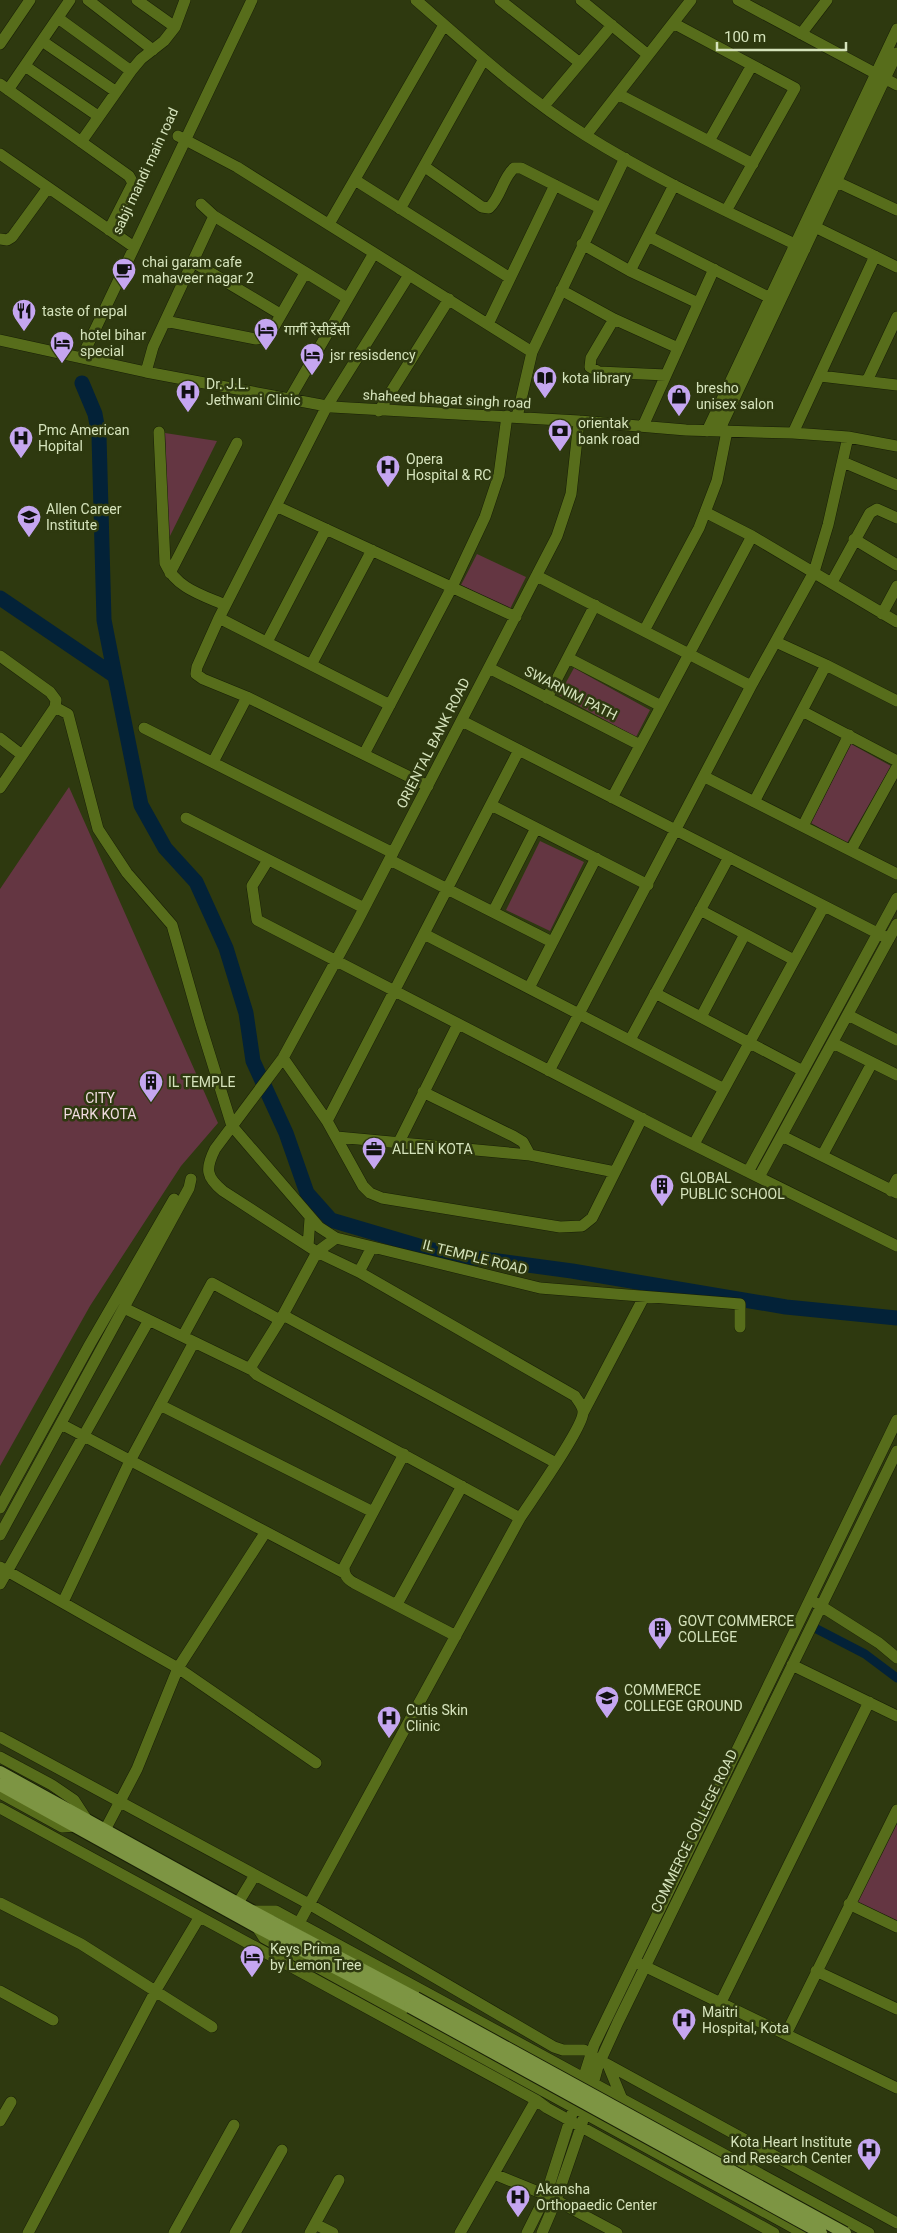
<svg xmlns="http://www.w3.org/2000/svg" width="897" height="2233" font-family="Roboto,'Noto Sans Devanagari',sans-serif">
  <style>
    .green { fill: #643642 }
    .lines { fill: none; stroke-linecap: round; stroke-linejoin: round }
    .canal { stroke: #032238; stroke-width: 9 }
    .river { stroke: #032238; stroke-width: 15 }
    .minor-casing { stroke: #181f06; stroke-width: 12 }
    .major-casing { stroke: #181f06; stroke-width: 14 }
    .minor { stroke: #576d1b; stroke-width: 11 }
    .major { stroke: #7d9543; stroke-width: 12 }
    .major-bridge-casing { stroke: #181f06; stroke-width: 14; stroke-linecap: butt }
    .major-bridge { stroke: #7d9543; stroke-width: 12 }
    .labels { text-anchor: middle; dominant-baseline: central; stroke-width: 5; stroke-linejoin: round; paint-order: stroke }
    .street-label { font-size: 14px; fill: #d5e3bc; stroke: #2e390f }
    .poi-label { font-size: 14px; fill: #d5e3bc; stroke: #2e390f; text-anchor: start }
    .park-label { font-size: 14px; fill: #f2dce1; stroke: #2e390f }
  </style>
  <rect width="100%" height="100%" fill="#2e390f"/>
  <path class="green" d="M165 433 217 441 168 540Z
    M477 554 526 577 510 609 461 585Z
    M574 668 650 710 636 737 559 695Z
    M851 744 891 766 847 843 811 823Z
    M69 787 218 1123 181 1166 90 1306 0 1466V889Z
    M540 841 584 862 550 931 506 910Z
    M897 1824V1921L858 1902Z"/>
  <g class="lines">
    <path class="canal" d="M811 1626 865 1654 897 1678"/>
    <path class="river" d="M82 383 95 414 99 436 104 620 115 676
      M0 598 115 676 141 805 165 848 196 882 226 948 246 1013 253 1061 286 1133 307 1193 331 1220 446 1254 572 1271 786 1307 897 1318"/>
    <defs>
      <path id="minor" d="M88 0 153 50
        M137 0 175 27
        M416 0C470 47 524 97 585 135 655 179 731 213 805 249
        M500 0 580 63
        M581 0 648 55
        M738 0 897 85
        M58 18 131 71
        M673 23 795 88 726 211
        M801 34 827 0
        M42 41 115 91
        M0 44 30 0
        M25 66 98 116
        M0 84 129 176 133 183 109 230
        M8 90 70 0
        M618 94 753 164
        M544 106 612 25
        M586 135 691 0
        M178 136 237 167 532 352
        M709 141 752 65
        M81 142 131 71 141 59 164 41 175 27 185 0
        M0 154 134 247
        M425 167 482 207 489 208C501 197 502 179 514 168H521L600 208
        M355 180 510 278
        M837 182 897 210
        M201 204 214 216 347 298
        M400 209 484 59
        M329 224 444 25
        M815 227 897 267
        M648 236 770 298
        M0 239 7 240 12 237 47 189
        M582 244 630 271 698 303
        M193 262 280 314
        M630 271 674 185
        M409 275 327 406 219 618 197 667 196 674 203 679 247 697 428 786
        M561 290 614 319 678 348
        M614 319 591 358 590 367 599 372 666 375
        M165 321 256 339 263 338 270 334 305 273
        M488 324 555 185
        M0 340 146 372 332 407 579 421 686 430 793 433 848 437 897 446
        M82 357 252 0
        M146 372 153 347 214 216
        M820 376 897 385
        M867 381 897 317
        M289 400 374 253
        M379 411 449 299
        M517 417 532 352 625 158
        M643 426 714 269
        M707 431 897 29
        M719 431 897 53
        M159 432 165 563C176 588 202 595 225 605
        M793 433 875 256
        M843 462 897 485
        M276 506 516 617
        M705 512 752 536 897 622
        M854 539 897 565
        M170 573 237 443
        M537 576 751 686
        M832 582 870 513 877 509 897 518
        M882 614 897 586
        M219 618 390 705
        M644 631 699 528 717 481 727 431
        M267 642 326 529
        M776 642 826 665 897 701
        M0 656 50 692 56 700 55 707 0 788
        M568 658 661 706
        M311 665 372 550
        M489 668 640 745
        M547 698 595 605
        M55 707 68 714 98 829 127 873 172 925 200 1023 232 1126 319 1227 336 1238 540 1288 740 1304V1327
        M802 711 897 761
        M462 721 889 939
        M144 728 393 853
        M0 738 22 755
        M364 754 452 587 485 517 499 475 507 416
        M213 762 247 697
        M705 777 897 874
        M612 798 752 536
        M754 802 826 665
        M491 805 648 885
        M186 818 364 908
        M803 826 849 735
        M851 850 897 767
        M268 860 252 886 257 920 672 1134 897 1246
        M390 860 552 942
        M700 910 794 960
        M493 912 536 828
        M424 934 724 1089
        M529 988 596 858
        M655 993 803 1071
        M848 1015 897 1040
        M701 1017 745 934
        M630 1040 729 857
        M833 1043 897 1075
        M283 1058 327 1121 363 1186 370 1193 382 1198 560 1227 582 1226 592 1218 642 1118
        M549 1071 751 686 814 572 828 525 848 437
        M423 1092 513 1136 523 1142 530 1155
        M327 1121 519 750
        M782 1136 897 1193
        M337 1137 530 1155 615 1172
        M398 1144 458 1024
        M694 1144 824 906
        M822 1156 872 1063
        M748 1172 897 898
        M759 1177 897 924
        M891 1191 897 1179
        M336 1238 317 1252 283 1315 252 1365V1370L257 1375 520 1518
        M308 1246 310 1219
        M359 1272 372 1247
        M124 1308 252 1370
        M283 1315 556 1463
        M183 1336 212 1283 280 1320
        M160 1405 373 1512
        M583 1413 644 1297
        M61 1424 344 1573
        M404 1454 344 1567C344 1575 347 1579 354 1583L456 1636
        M0 1508 90 1344 174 1199
        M0 1535 189 1188 191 1179
        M0 1567 178 1668 316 1763
        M0 1584 149 1320
        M63 1602 130 1461 194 1342
        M816 1603 879 1643 897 1658
        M397 1604 462 1486
        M792 1665 897 1716
        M0 1737 309 1904 554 2047 563 2050H584
        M0 1757 52 1785 74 1800 87 1820
        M0 1793 62 1827 76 1826
        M0 1808 536 2100 547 2108 774 2233
        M105 1830 137 1769 178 1668 265 1533
        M0 1903 81 1944 212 2027
        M238 1903 255 1875
        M849 1904 897 1927
        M252 1911H276L869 2233
        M299 1923 520 1518C531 1501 582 1429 583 1413 584 1407 578 1401 575 1396L359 1272 317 1252 223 1191C206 1177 205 1169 215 1149L283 1058 357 922 557 536 571 494 579 421
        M257 1927 264 1938 803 2233
        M640 1964 897 2088
        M816 1971 897 2009
        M0 1991 53 2020
        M721 2002 869 1702
        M786 2034 897 1810
        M594 2057 897 2223
        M608 2065 622 2099
        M0 2121 11 2102
        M494 2174 546 2195 617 2233
        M315 2224 333 2233
        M28 2233 156 1990 199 1918
        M174 2233 234 2125
        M235 2233 282 2150
        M310 2233 339 2180
        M460 2233 536 2100
        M527 2233 546 2195 594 2045 897 1420
        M542 2233 556 2200 581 2127 598 2066 618 2022 897 1451"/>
      <path id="major" d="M0 1772 252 1911 416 1998
        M0 1785 257 1927 410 2007"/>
    </defs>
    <use href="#minor" class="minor-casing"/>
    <use href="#major" class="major-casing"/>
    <use href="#minor" class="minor"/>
    <use href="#major" class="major"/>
    <defs>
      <path id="major-bridge" d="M416 1998 845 2233
        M410 2007 821 2233"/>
    </defs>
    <use href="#major-bridge" class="major-bridge-casing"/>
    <use href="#major-bridge" class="major-bridge"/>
  </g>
  <defs>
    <symbol id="cafe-pin" viewBox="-11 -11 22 30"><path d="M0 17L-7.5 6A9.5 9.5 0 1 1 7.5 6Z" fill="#c5a6f0" stroke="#2e390f"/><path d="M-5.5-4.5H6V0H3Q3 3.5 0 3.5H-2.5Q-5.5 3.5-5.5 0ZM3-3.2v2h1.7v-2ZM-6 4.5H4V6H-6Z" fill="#111"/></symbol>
    <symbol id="restaurant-pin" viewBox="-11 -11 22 30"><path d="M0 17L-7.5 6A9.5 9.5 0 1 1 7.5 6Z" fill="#c5a6f0" stroke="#2e390f"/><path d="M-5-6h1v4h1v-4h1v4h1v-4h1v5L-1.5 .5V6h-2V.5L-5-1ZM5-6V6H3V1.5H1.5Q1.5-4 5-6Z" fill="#111"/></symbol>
    <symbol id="hotel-pin" viewBox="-11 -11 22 30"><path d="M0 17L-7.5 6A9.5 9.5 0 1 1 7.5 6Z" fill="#c5a6f0" stroke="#2e390f"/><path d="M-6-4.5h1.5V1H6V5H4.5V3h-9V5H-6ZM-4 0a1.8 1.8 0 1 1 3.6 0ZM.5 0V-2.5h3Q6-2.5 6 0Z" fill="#111"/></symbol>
    <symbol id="library-pin" viewBox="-11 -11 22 30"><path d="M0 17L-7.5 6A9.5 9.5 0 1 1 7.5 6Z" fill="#c5a6f0" stroke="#2e390f"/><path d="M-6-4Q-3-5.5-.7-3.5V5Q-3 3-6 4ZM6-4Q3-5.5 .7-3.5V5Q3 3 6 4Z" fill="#111"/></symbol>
    <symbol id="hospital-pin" viewBox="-11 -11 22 30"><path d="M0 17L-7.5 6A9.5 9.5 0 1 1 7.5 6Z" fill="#c5a6f0" stroke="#2e390f"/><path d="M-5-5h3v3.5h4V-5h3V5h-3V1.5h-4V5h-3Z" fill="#111"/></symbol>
    <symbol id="shop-pin" viewBox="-11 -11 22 30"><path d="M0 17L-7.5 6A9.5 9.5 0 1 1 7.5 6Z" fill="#c5a6f0" stroke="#2e390f"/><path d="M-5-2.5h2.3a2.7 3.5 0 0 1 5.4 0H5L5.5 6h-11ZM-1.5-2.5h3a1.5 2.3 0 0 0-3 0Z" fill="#111"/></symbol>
    <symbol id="bank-pin" viewBox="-11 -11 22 30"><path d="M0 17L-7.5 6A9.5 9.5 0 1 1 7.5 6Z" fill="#c5a6f0" stroke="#2e390f"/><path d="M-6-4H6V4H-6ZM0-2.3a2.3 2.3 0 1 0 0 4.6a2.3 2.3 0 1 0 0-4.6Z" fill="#111"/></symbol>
    <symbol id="university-pin" viewBox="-11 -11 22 30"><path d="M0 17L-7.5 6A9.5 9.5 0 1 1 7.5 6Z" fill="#c5a6f0" stroke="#2e390f"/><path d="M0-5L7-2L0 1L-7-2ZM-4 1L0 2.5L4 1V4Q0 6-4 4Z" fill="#111"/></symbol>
    <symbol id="building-pin" viewBox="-11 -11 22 30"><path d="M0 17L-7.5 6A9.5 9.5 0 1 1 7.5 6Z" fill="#c5a6f0" stroke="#2e390f"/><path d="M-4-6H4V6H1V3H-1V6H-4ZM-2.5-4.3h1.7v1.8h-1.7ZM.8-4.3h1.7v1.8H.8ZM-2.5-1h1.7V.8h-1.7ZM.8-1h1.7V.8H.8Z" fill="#111"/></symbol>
    <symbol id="office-pin" viewBox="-11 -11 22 30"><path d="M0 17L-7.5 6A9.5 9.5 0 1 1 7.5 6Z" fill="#c5a6f0" stroke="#2e390f"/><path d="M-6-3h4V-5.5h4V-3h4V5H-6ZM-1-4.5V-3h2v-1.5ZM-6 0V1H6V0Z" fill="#111"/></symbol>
  </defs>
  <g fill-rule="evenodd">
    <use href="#cafe-pin" x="110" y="256" width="28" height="38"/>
    <use href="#restaurant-pin" x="10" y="297" width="28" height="38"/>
    <use href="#hotel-pin" x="252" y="316" width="28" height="38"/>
    <use href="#hotel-pin" x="48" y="329" width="28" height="38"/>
    <use href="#hotel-pin" x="298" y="341" width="28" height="38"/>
    <use href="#library-pin" x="531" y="364" width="28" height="38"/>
    <use href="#hospital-pin" x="174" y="378" width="28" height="38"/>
    <use href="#shop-pin" x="665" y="382" width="28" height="38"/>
    <use href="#bank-pin" x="546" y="417" width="28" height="38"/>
    <use href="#hospital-pin" x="7" y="424" width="28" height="38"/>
    <use href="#hospital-pin" x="374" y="453" width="28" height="38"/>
    <use href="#university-pin" x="15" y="503" width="28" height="38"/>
    <use href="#building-pin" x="137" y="1068" width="28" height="38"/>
    <use href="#office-pin" x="360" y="1135" width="28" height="38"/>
    <use href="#building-pin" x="648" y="1172" width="28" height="38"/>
    <use href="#building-pin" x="646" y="1615" width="28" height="38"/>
    <use href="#university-pin" x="593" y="1684" width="28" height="38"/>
    <use href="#hospital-pin" x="375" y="1704" width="28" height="38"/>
    <use href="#hotel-pin" x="238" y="1943" width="28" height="38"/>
    <use href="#hospital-pin" x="670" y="2006" width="28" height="38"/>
    <use href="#hospital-pin" x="855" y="2136" width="28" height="38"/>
    <use href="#hospital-pin" x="504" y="2183" width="28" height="38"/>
  </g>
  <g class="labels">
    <g class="street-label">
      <text transform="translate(145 171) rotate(-65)">sabji mandi main road</text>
      <text transform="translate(447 399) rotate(3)">shaheed bhagat singh road</text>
      <text transform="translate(571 693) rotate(27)">SWARNIM PATH</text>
      <text transform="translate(433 743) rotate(-63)">ORIENTAL BANK ROAD</text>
      <text transform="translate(475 1257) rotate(14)">IL TEMPLE ROAD</text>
      <text transform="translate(694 1831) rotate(-64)">COMMERCE COLLEGE ROAD</text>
    </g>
    <g class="poi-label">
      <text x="142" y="262">chai garam cafe<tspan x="142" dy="16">mahaveer nagar 2</tspan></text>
      <text x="42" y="311">taste of nepal</text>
      <text x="284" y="330">गार्गी रेसीडेंसी</text>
      <text x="80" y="335">hotel bihar<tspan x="80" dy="16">special</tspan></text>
      <text x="330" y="355">jsr resisdency</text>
      <text x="562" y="378">kota library</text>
      <text x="206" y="384">Dr. J.L.<tspan x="206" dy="16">Jethwani Clinic</tspan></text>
      <text x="696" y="388">bresho<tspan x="696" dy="16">unisex salon</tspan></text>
      <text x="578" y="423">orientak<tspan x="578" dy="16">bank road</tspan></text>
      <text x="38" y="430">Pmc American<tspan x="38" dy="16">Hopital</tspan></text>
      <text x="406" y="459">Opera<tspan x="406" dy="16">Hospital &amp; RC</tspan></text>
      <text x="46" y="509">Allen Career<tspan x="46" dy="16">Institute</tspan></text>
      <text x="168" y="1082">IL TEMPLE</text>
      <text x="392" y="1149">ALLEN KOTA</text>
      <text x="680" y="1178">GLOBAL<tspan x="680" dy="16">PUBLIC SCHOOL</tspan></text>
      <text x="678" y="1621">GOVT COMMERCE<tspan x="678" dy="16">COLLEGE</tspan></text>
      <text x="624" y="1690">COMMERCE<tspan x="624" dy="16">COLLEGE GROUND</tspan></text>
      <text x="406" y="1710">Cutis Skin<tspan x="406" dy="16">Clinic</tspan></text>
      <text x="270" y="1949">Keys Prima<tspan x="270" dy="16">by Lemon Tree</tspan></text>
      <text x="702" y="2012">Maitri<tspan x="702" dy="16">Hospital, Kota</tspan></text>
      <text x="852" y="2142" text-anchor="end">Kota Heart Institute<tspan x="852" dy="16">and Research Center</tspan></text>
      <text x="536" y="2189">Akansha<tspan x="536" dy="16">Orthopaedic Center</tspan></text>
    </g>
    <g class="park-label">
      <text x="100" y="1098">CITY<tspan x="100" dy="16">PARK KOTA</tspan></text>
    </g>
  </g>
  <path d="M717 42v8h129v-8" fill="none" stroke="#d5e3bc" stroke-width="2.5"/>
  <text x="724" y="42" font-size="15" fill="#d5e3bc" stroke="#2e390f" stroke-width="4" paint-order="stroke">100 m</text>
</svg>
